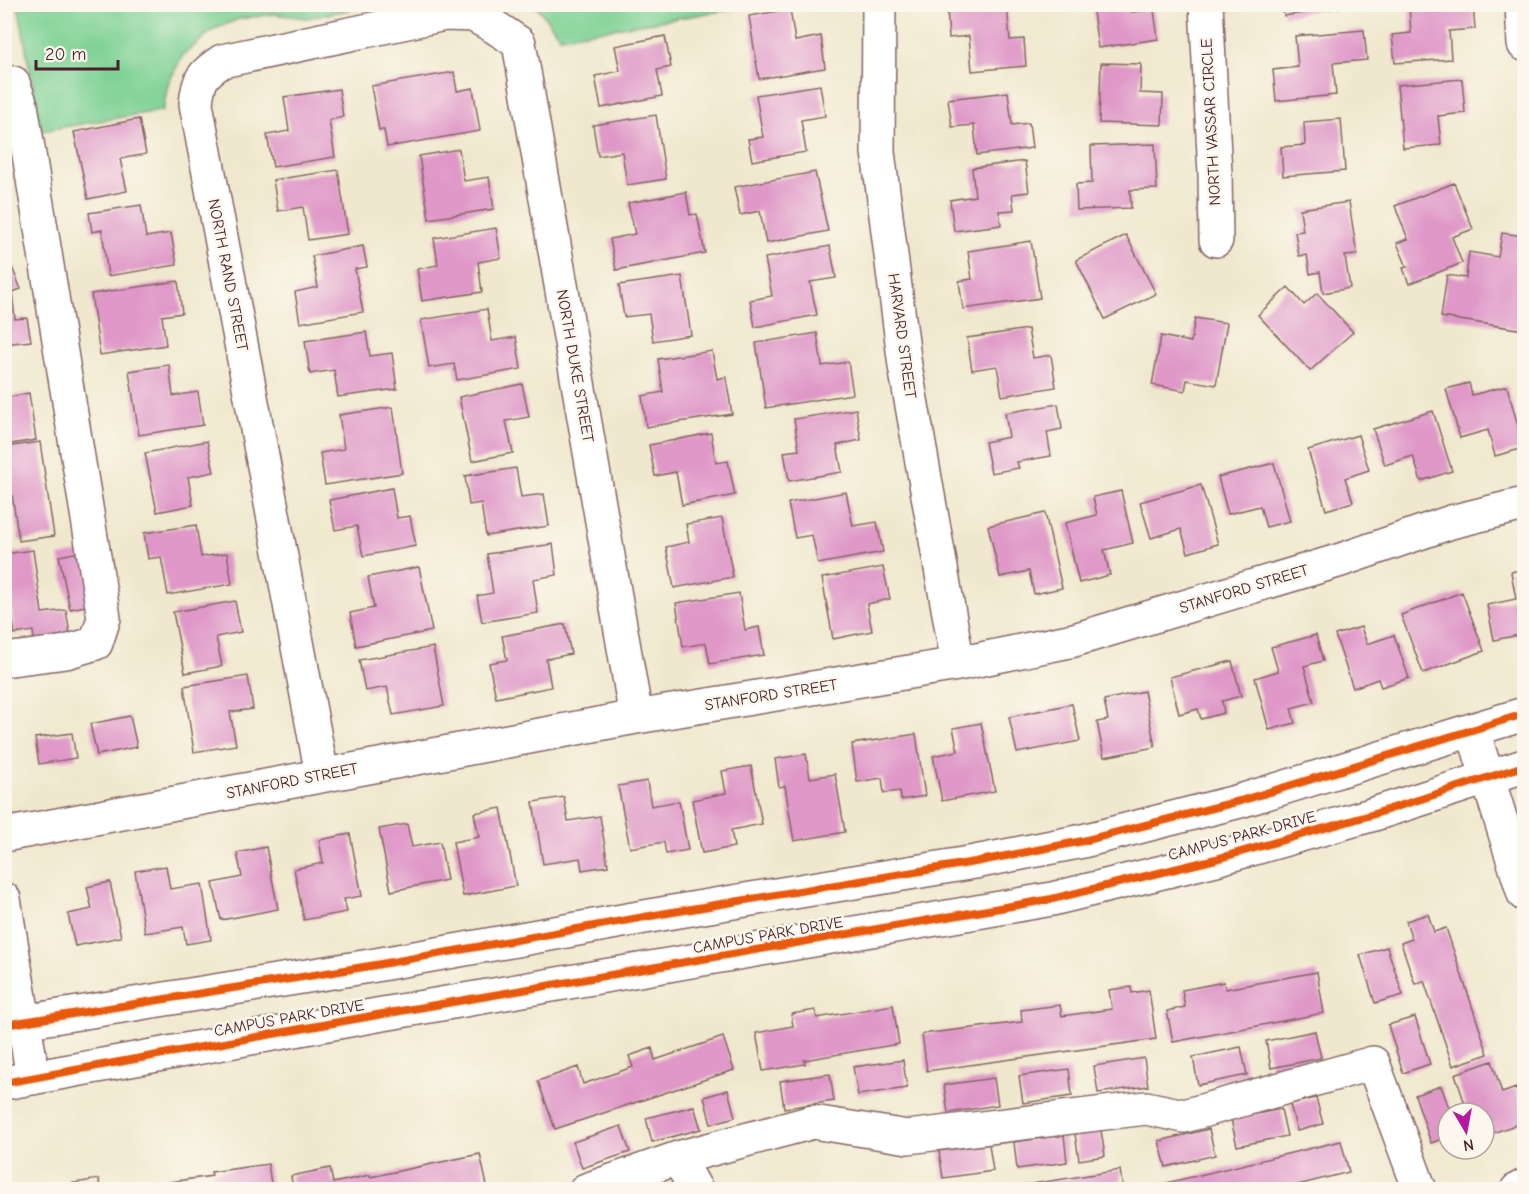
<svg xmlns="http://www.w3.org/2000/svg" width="1529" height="1194" font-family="'Comic Neue',sans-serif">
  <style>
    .green { fill: #7fd295; stroke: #647860; stroke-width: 1.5 }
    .building { fill: #df98c8 }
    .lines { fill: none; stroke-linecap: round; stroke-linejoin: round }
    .minor-casing { stroke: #846564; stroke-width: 36 }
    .minor { stroke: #fff; stroke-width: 33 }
    .cycleway-casing { stroke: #fbf7ec; stroke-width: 11 }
    .cycleway { stroke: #e8590c; stroke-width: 8 }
    .labels { text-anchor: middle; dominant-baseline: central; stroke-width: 5; stroke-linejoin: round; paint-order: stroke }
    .street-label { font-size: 16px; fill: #4a1f2b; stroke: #fbf7ec }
  </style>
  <rect width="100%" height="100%" fill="#fbf7ec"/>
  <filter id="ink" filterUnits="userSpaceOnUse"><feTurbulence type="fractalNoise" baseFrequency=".0167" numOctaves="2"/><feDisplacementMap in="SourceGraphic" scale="12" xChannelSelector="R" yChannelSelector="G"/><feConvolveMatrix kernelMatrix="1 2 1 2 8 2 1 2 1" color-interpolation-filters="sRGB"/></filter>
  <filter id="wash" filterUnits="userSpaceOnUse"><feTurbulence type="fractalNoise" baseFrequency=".008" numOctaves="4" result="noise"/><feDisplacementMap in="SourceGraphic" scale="24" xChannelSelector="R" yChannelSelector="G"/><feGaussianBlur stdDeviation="1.35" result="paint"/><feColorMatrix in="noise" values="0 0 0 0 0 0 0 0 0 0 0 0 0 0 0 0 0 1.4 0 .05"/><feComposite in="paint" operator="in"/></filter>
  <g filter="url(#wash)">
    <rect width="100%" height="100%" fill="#f0e8ce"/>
    <path class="green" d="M18 5H374L307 18 274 14 239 19 214 29 182 56 168 84 163 110 41 131Z
      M532 5H759L560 37 539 9Z"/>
    <g id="blocks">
      <path class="building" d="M5 4H6L10 26 5 27Z
        M982 4H1007L1010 40 1024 39 1026 66 972 71 969 36 949 38 947 8Z
        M1092 4H1131L1132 12 1154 10 1158 39 1098 48Z
        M1282 4H1349V6L1284 16Z
        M1473 4 1475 29 1449 31 1451 59 1395 63 1392 35 1411 33 1409 5Z
        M790 9 795 41 821 36 825 68 759 79 749 16Z
        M1364 30 1367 60 1333 63 1336 95 1276 101 1273 70 1298 67 1295 36Z
        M665 36 671 67 657 70 662 96 601 108 595 76 620 71 615 46Z
        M1101 63 1141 64 1140 93 1163 94 1162 125 1099 123Z
        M454 72 457 91 473 88 480 131 387 147 384 130H379L371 86Z
        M1462 79 1465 113 1438 116 1441 145 1403 148 1397 85Z
        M820 85 825 116 801 120 806 152 752 161 748 139 763 137 756 95Z
        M339 89 343 117 329 120 335 157 273 167 267 135 289 131 284 97Z
        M1008 92 1012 125 1029 123 1032 148 977 155 974 125 952 127 948 99Z
        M656 115 666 179 627 185 622 152 598 156 593 125Z
        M139 119 146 154 120 159 127 191 88 199 74 132Z
        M1341 119 1345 171 1283 176 1281 147 1305 145 1304 122Z
        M1155 144 1157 189 1130 190 1131 208 1077 210 1076 184 1092 183 1091 146Z
        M459 149 464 181 489 177 494 209 429 219 419 156Z
        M1025 161 1029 192 1012 194 1014 210 999 211 1001 225 954 231 950 200 975 196 972 168Z
        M338 170 348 234 308 240 303 207 278 211 273 180Z
        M815 172 828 231 766 243 760 211 740 215 734 187Z
        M1454 183 1473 229 1452 237 1462 263 1409 284 1403 268 1407 267 1397 243 1408 239 1395 206Z
        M686 192 690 215 697 214 705 253 616 270 610 239 635 234 628 203Z
        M1349 202 1357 255 1345 256 1350 288 1323 293 1320 272 1310 274 1307 255 1299 256 1295 232 1303 231 1300 209Z
        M141 205 146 237 171 233 177 265 108 276 102 230 92 232 89 213Z
        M496 228 501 258 478 262 482 292 422 301 417 269 438 265 434 238Z
        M1502 233 1524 236V330L1441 317 1447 275 1466 278 1469 252 1498 257Z
        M1126 235 1156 294 1105 319 1076 260Z
        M1031 241 1040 298 963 309 959 281 972 279 968 251Z
        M363 246 367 267 355 269 363 312 300 323 295 292 318 287 312 256Z
        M830 246 836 278 810 282 817 315 755 327 750 300 772 296 765 258Z
        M4 248 21 289 12 292 15 319 27 318 31 341 4 344Z
        M682 276 691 335 653 341 649 314 624 317 619 285Z
        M178 281 182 313 162 316 166 345 100 355 91 294Z
        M1288 287 1304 305 1317 293 1353 332 1310 371 1258 315Z
        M487 309 492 341 516 337 521 369 457 380 454 364 429 368 421 320Z
        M1195 318 1227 323 1216 385 1187 380 1185 391 1152 385 1161 336 1191 342Z
        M1028 329 1033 358 1051 355 1056 387 1002 396 997 366 972 370 967 338Z
        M366 332 370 356 392 353 397 389 338 397 334 370 310 374 305 341Z
        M817 333 822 366 848 362 853 394 766 408 756 343Z
        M712 351 717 379 726 377 732 414 646 427 642 396 663 392 658 359Z
        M169 365 173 396 198 392 203 425 139 435 129 371Z
        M1469 383 1472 395 1507 386 1524 448 1495 456 1488 430 1460 438 1446 389Z
        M522 384 529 417 506 421 513 453 472 461 459 397Z
        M29 393 36 440 4 445V415L8 414H4V398Z
        M1058 404 1062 429 1047 432 1051 456 1017 462 1019 468 991 473 985 442 1009 437 1005 413Z
        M393 407 402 473 325 485 320 453 344 449 339 415Z
        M856 409 861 440 837 445 842 472 789 481 784 452 799 450 794 419Z
        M1433 411 1452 471 1421 481 1413 456 1385 465 1373 429Z
        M711 433 716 463 728 461 735 495 682 505 676 472 655 476 649 445Z
        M1358 435 1369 470 1345 478 1353 502 1326 510 1308 450Z
        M207 441 214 472 188 477 193 505 157 512 145 453Z
        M40 442 54 536 19 541 5 447Z
        M1274 463 1290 521 1266 527 1260 506 1228 514 1218 477Z
        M516 468 521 497 544 494 549 526 486 536 481 503 469 505 465 476Z
        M1201 485 1218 544 1188 553 1181 529 1151 538 1140 502Z
        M392 488 397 518 410 516 416 546 363 556 357 526 335 530 329 500Z
        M1121 491 1133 543 1104 550 1110 575 1079 583 1065 523 1097 515 1093 497Z
        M846 492 853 526 877 522 883 552 818 564 812 535 795 538 788 503Z
        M1045 513 1062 588 1034 594 1029 571 1000 577 988 526Z
        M722 518 733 577 674 588 666 547 689 542 686 524Z
        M196 525 201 557 227 553 232 584 168 595 161 557 148 559 144 533Z
        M553 544 557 575 533 579 538 613 482 622 477 596 493 593 487 554Z
        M33 550 42 613 66 610 70 634 34 640 33 631 15 634 4 567V554Z
        M85 551 96 604 70 609 59 556Z
        M419 567 432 631 356 646 350 613 374 608 368 577Z
        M883 567 890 599 867 604 872 631 833 639 822 578Z
        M1524 569V634L1494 640 1487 605 1516 599 1511 572Z
        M1462 592 1484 651 1423 673 1401 615Z
        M739 593 745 630 759 627 764 655 710 664 706 643 683 647 676 603Z
        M235 601 241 632 216 637 222 666 185 673 173 612Z
        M565 624 571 654 546 659 551 687 496 698 489 663 507 660 502 636Z
        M1361 627 1367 644 1394 635 1409 678 1381 687 1378 679 1353 688 1335 635Z
        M1316 635 1323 661 1304 666 1314 702 1291 708 1295 723 1269 730 1255 678 1278 671 1271 647Z
        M433 647 444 706 393 715 387 687 365 691 359 660Z
        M1232 661 1241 696 1222 701 1224 713 1201 719 1198 709 1179 714 1170 677Z
        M248 676 253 709 230 712 236 745 194 752 184 686Z
        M1144 691 1155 747 1104 757 1097 722 1108 720 1104 700Z
        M1072 704 1080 741 1017 753 1009 717Z
        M130 716 137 747 97 755 90 724Z
        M981 723 995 791 942 801 933 756 958 751 953 728Z
        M72 733 76 758 39 764 35 738Z
        M916 734 925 796 901 800 900 791 884 793 882 778 857 782 852 744Z
        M806 754 810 778 835 774 845 832 794 841 785 786 779 787 775 759Z
        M751 766 762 824 731 830 734 847 702 853 692 800 726 793 722 771Z
        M647 781 651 806 679 801 688 850 666 854 664 842 630 848 618 786Z
        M564 797 568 821 600 816 608 866 582 870 580 858 543 864 533 802Z
        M501 808 516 886 463 896 453 842 479 837 474 813Z
        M407 824 412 847 440 842 447 880 391 891 379 829Z
        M350 834 362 896 344 899 347 912 304 920 294 869 323 863 319 840Z
        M266 847 278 909 221 920 213 883 242 877 237 853Z
        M166 866 170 889 202 884 211 940 186 944 183 927 145 933 135 871Z
        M110 882 121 937 75 946 68 914 92 909 87 887Z
        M1428 914 1434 932 1446 928 1488 1054 1453 1066 1424 981 1415 984 1401 943 1412 939 1406 921Z
        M1387 947 1403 995 1375 1003 1360 955Z
        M1317 972 1324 1013 1173 1042 1167 1011 1185 1007 1182 990 1224 982 1225 989Z
        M1131 987 1132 993 1149 990 1156 1039 927 1071 922 1034 1022 1022 1021 1010 1060 1005 1062 1016 1112 1009 1109 990Z
        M893 1005 899 1044 804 1060 805 1064 763 1071 756 1033 793 1026 791 1014 815 1010 817 1018Z
        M1415 1017 1430 1064 1403 1073 1388 1025Z
        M1315 1031 1321 1058 1271 1068 1266 1041Z
        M723 1037 734 1070 555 1129 538 1081 578 1067 583 1084 633 1067 629 1056 652 1048 655 1060Z
        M1241 1047 1247 1075 1198 1085 1193 1057Z
        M1144 1058 1148 1086 1098 1093 1094 1066Z
        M903 1060 907 1088 858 1095 853 1067Z
        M1492 1061 1502 1093 1516 1088 1524 1114V1122L1484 1136V1113H1468L1455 1074Z
        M1069 1069 1072 1096 1023 1103 1019 1076Z
        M830 1074 834 1101 784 1108 780 1081Z
        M994 1078 998 1105 948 1113 944 1085Z
        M1441 1086 1451 1113H1448V1137L1431 1143 1415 1095Z
        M728 1090 735 1117 711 1124 704 1097Z
        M1316 1098 1323 1124 1297 1131 1290 1104Z
        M694 1106 701 1129 652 1142 646 1118Z
        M1281 1109 1287 1136 1237 1146 1231 1119Z
        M621 1126 630 1152 582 1168 573 1142Z
        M1209 1129 1215 1155 1166 1167 1159 1141Z
        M1101 1130 1105 1156 1079 1160 1075 1134Z
        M1064 1135 1067 1162 1017 1169 1014 1142Z
        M1341 1141 1349 1172 1278 1190H1159L1158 1185Z
        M989 1144 993 1171 943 1178 939 1151Z
        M480 1154 488 1190H293L291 1176 330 1168 333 1183 370 1175V1177Z
        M268 1164 272 1190H134V1187L212 1176 211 1172Z
        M1120 1170 1123 1190H1007L1006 1188Z
        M99 1179 100 1190H62L61 1185Z"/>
    </g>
  </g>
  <g filter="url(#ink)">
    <use href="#blocks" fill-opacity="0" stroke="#846564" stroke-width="1.5"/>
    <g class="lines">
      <defs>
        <path id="minor" d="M879 4 878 152 905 366 958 664
          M1206 4 1215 173 1216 240
          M1522 4 1524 44
          M4 82 13 83 21 105 104 618 96 643 66 652 4 660
          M1473 731 1524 894
          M322 775 196 104C198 80 202 74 222 61L445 14 473 15 495 27 519 43 636 717
          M4 835 636 717 958 664 1074 640 1341 560 1451 522 1524 504
          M4 899 33 1078
          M4 1025 370 966 667 913 975 862 1083 841 1240 801 1524 714
          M4 1083 377 1015 1052 899 1216 859 1371 815 1524 766
          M678 1158 696 1190
          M586 1190 678 1158 813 1122 908 1137 1146 1108 1184 1116 1373 1063 1420 1190
          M1517 1190 1524 1186"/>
      </defs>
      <use href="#minor" class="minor-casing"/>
      <use href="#minor" class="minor"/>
      <defs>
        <path id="cycleway" d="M4 1025 370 966 667 913 975 862 1083 841 1240 801 1524 714
          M4 1083 377 1015 1052 899 1216 859 1371 815 1524 766"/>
      </defs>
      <use href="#cycleway" class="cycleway-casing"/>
      <use href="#cycleway" class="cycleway"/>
    </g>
  </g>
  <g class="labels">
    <g class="street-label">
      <text transform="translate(1211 122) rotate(-93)">NORTH VASSAR CIRCLE</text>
      <text transform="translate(228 275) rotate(79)">NORTH RAND STREET</text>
      <text transform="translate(902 336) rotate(82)">HARVARD STREET</text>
      <text transform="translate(575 366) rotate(80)">NORTH DUKE STREET</text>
      <text transform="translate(1244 589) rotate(-17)">STANFORD STREET</text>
      <text transform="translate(771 695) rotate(-9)">STANFORD STREET</text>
      <text transform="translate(292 781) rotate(-11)">STANFORD STREET</text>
      <text transform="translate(1242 836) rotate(-15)">CAMPUS PARK DRIVE</text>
      <text transform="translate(768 935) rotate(-10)">CAMPUS PARK DRIVE</text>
      <text transform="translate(289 1018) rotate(-10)">CAMPUS PARK DRIVE</text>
    </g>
  </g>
  <rect width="1529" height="1194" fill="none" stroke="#fbf7ec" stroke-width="24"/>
  <g transform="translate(1466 1131) rotate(170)"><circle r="28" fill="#fbf7ec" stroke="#b4a19f" stroke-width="1.5"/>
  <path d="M0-4.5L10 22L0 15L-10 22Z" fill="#b5179e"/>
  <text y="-9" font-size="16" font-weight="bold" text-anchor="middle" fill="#4a1f2b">N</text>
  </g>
  <path d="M36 60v9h82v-9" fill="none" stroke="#4a1f2b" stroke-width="3"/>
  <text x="45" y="60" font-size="18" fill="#4a1f2b" stroke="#fbf7ec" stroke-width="4.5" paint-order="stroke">20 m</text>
</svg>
